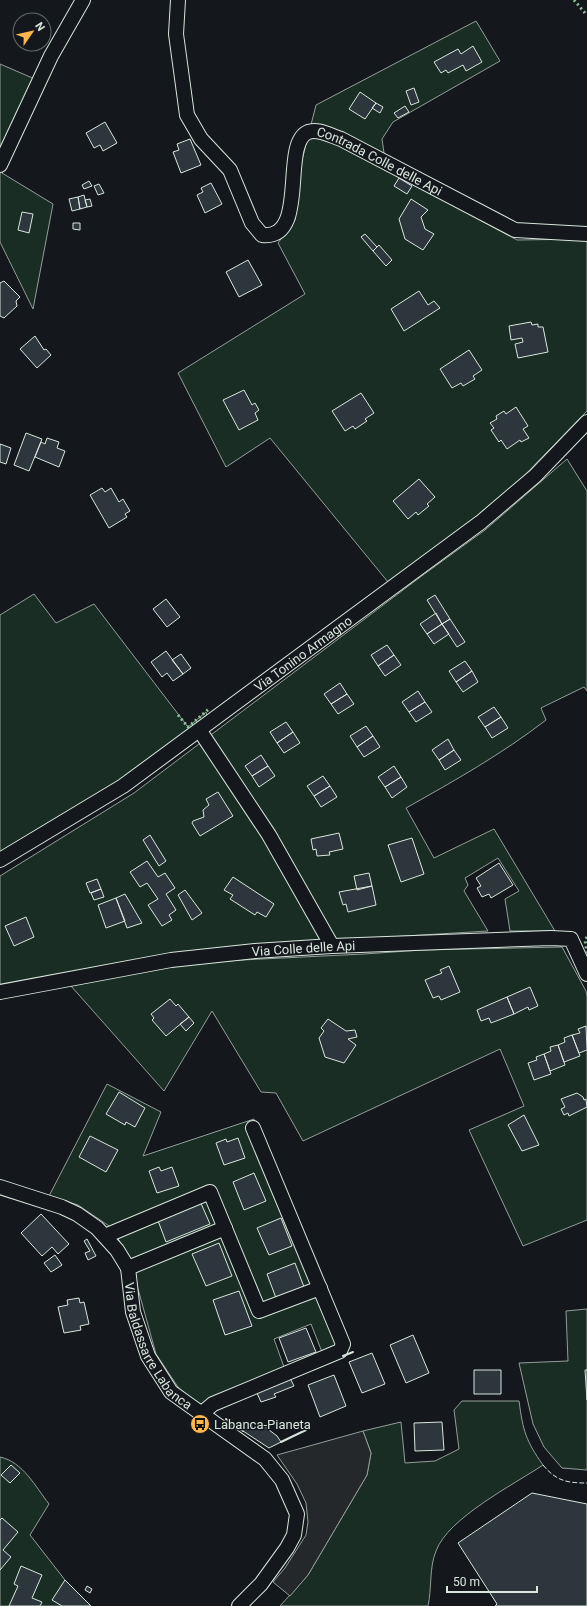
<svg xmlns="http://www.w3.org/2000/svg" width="587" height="1606" font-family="Roboto,sans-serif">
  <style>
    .green { fill: #1a2d24; stroke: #939e99 }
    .parking { fill: #24282b; stroke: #939e99 }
    .building { fill: #2c363c; stroke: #d8e6dc }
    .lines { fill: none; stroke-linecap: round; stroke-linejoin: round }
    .minor-casing { stroke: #d8e6dc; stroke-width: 16 }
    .minor { stroke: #14181c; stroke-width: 14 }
    .hedge { stroke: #8ac095; stroke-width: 3; stroke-dasharray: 2 3; stroke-linecap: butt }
    .fence { stroke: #d8e6dc; stroke-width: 1; stroke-dasharray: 5 2; stroke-linecap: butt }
    .wall { stroke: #d8e6dc; stroke-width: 2 }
    .labels { text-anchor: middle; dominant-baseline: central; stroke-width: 3; stroke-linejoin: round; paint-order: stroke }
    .street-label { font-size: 13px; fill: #d8e6dc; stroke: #14181c }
    .poi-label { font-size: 13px; fill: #d8e6dc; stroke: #14181c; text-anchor: start }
  </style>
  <rect width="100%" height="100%" fill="#14181c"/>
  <path class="green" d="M476 21 500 61 393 122 382 139 384 153 376 163 517 240 587 239V411L523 477 471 521 388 582 270 438 226 467 178 373 305 294 278 243 295 220 299 172 316 105Z
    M0 64 44 83 2 173 53 204 33 309 0 242Z
    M567 459 587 491V691L584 687 541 708 546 720C502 754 454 781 406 808L434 858 494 829 555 931H510L505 899 519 891 498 858 465 878 468 885 464 891 488 931 255 945 0 987V876L134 793 423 575 485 530Z
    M34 594 56 623 94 604 188 727 206 712 208 719 125 779 59 816 0 852V615Z
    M562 947 586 991 587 997V1220L523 1246 469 1130 524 1106 500 1049 303 1141 276 1093 261 1092 212 1011 164 1091 71 986 174 965 242 960 364 954 422 950Z
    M107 1084 161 1112 143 1156 254 1119 348 1341 322 1352 311 1324 274 1339 284 1367 199 1406 178 1387 156 1354 130 1260 112 1228 78 1205 49 1196Z
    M587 1309V1470L562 1468 544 1447 533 1424 519 1363 568 1361 566 1311Z
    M462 1401H519C523 1431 526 1441 543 1465 513 1485 448 1518 436 1551 429 1568 432 1588 428 1606H280L308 1575 367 1475 371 1453 363 1431 401 1422 405 1463 435 1461 459 1449 454 1410Z
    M0 1457C23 1462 35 1486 49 1504L30 1535 65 1580 91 1606H0Z"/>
  <path class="parking" d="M363 1431 371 1453 367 1475 308 1575 290 1596 273 1582 285 1568 306 1535 308 1522 306 1503 297 1484 277 1455Z"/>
  <path class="building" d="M473 46 482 62 466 71 463 65 448 73 446 70 441 73 434 62 458 49 461 54Z
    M414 88 419 102 411 105 406 91Z
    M360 92 376 103 365 119 349 109Z
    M376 103 383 107 380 113 372 108Z
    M405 106 409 112 398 118 394 113Z
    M105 122 117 143 103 151 100 145 94 148 86 133Z
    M190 139 201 165 181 173 173 152 179 150 177 144Z
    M399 178 412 186 407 194 394 186Z
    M89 181 92 186 84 189 82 185Z
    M211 183 222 204 205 213 197 195 203 192 201 188Z
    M99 184 104 193 98 195 94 186Z
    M84 195 87 207 80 209 78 197Z
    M78 197 80 209 72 211 69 199Z
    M90 199 92 206 87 207 85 200Z
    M411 199 428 210 421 217 425 229 434 234 423 250 405 239 399 219Z
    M22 212 33 214 29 233 18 230Z
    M73 223H80V230L73 229Z
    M365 234 377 247 373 251 361 237Z
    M379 245 392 260 386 266 373 251Z
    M248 260 262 285 239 297 226 272Z
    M4 281 20 297 16 301 17 306 4 318 0 316V283Z
    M419 291 428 305 434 301 440 308 404 331 391 309Z
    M531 322 532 325 538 324V327H543L548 352 518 358 515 344 523 342 522 338 511 340 509 326Z
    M35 336 44 350 46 349 51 355 37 368 20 349Z
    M469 350 482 370 473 376 475 379 463 386 461 383 452 388 440 369Z
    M244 390 252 405 255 403 259 410 255 413 258 420 239 430 223 400Z
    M361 393 374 413 365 419 367 421 355 429 353 426 345 431 332 411Z
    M516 407 528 426 523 429 529 438 521 442 520 440 507 449 501 440 499 442 491 430 494 428 490 423 497 419 496 416 504 411 506 414Z
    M26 433 42 439 29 471 14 465Z
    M47 438 59 442 57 448 65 451 59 467 35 457 41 442 45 444Z
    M0 444 11 448 6 464 0 462Z
    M419 479 435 497 427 504 429 506 418 515 416 512 408 519 393 501Z
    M102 488 105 492 111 488 119 502 123 499 130 511 125 514 127 517 109 528 90 495Z
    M435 595 450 619 442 624 427 600Z
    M166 599 180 617 167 627 153 609Z
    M436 613 442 624 427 634 420 624Z
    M450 619 465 642 457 647 442 624Z
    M442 624 449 634 434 644 427 634Z
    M387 645 394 655 378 666 371 655Z
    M166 651 183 674 173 681 167 673 162 677 151 662Z
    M181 654 191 668 183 674 172 660Z
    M394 655 401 665 385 676 378 666Z
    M465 661 472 671 456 682 449 671Z
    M472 671 478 682 463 692 456 682Z
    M340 683 347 694 331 704 324 694Z
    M418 691 425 702 409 712 402 702Z
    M347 694 354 704 338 714 331 704Z
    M425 702 432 712 416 722 409 712Z
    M494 707 501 717 485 727 478 717Z
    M501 717 508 728 492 738 485 727Z
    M286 722 293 732 277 743 270 732Z
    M366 726 373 736 357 747 350 736Z
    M293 732 300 743 284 753 277 743Z
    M373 736 380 747 364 757 357 747Z
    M448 739 454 750 439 760 432 750Z
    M454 750 461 760 445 770 439 760Z
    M261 755 268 766 252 776 245 766Z
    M268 766 275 776 259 787 252 776Z
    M394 766 401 777 385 787 378 777Z
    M323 776 330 786 314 796 307 786Z
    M401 777 407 787 392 798 385 787Z
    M330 786 337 797 321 807 314 796Z
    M218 792 233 816 200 836 192 823 193 821 204 817 203 810 209 805 206 799Z
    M339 833 343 849 329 852 330 855 317 856 316 849 313 850 311 839Z
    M150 835 166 861 159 866 143 840Z
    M412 838 424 874 401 882 388 845Z
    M147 861 158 877 165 873 175 888 166 894 176 910 169 915 172 920 162 926 148 905 158 899 147 883 140 887 130 872Z
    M499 863 513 885 491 898 489 894 482 897 477 888 481 886 476 878Z
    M369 873 372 886 357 890 354 876Z
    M233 877 274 904 266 917 257 912 255 915 230 899 233 895 224 890Z
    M97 879 101 889 90 893 86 883Z
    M372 886 376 905 348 912 346 904 343 905 339 892Z
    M101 889 104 897 94 900 91 893Z
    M185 890 202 913 192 920 178 895Z
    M125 894 142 923 127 928 116 898Z
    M116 898 125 921 106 928 98 905Z
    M26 917 34 937 14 946 5 926Z
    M449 966 460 992 441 1000 439 996 433 998 425 980 442 973 440 970Z
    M530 987 538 1006 529 1010 528 1007 514 1014 507 997Z
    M507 997 514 1014 491 1023 489 1018 481 1021 477 1010Z
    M170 999 176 1006 178 1004 189 1017 166 1036 152 1020 154 1018 151 1014Z
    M189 1017 194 1023 186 1031 180 1024Z
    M328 1019 346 1031 355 1030 357 1037 348 1039 356 1045 344 1063 325 1057 319 1038 324 1031 321 1028Z
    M586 1026 587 1050 579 1053 572 1035 580 1033 578 1029Z
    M572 1035 580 1056 564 1062 558 1045 565 1042 564 1038Z
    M558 1045 565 1065 550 1071 544 1054 551 1051 550 1047Z
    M544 1054 551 1074 534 1080 528 1063 537 1060 536 1057Z
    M119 1092 145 1108 135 1127 126 1122 125 1125 106 1114Z
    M577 1093 583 1097 584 1100 586 1099 587 1107 569 1116 568 1113 564 1115 561 1109 565 1107 561 1099Z
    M524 1115 539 1145 522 1151 508 1125Z
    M90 1136 118 1150 106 1172 79 1157Z
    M238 1138 245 1158 224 1165 216 1143 226 1139 227 1142Z
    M159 1167 161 1171 172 1167 179 1186 157 1193 149 1171Z
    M254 1173 266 1201 244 1210 233 1182Z
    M200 1201 210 1224 166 1242 157 1218Z
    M41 1214 69 1244 58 1254 52 1247 42 1256 21 1233Z
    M281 1218 292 1246 269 1255 257 1228Z
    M87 1239 96 1256 88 1260 85 1253 90 1251 84 1241Z
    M219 1243 232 1276 206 1286 192 1254Z
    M55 1255 62 1265 51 1272 44 1263Z
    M295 1263 304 1287 276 1298 267 1274Z
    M239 1291 252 1326 225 1335 213 1300Z
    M79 1298 80 1303 84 1302 89 1324 80 1326 81 1330 64 1333 58 1307 68 1305 67 1300Z
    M306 1328 316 1352 288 1362 279 1338Z
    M413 1335 429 1373 406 1383 390 1345Z
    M372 1353 385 1384 362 1393 349 1362Z
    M474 1370H501V1394H474Z
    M585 1370H587V1400Z
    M334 1375 346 1406 320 1417 308 1385Z
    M290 1378 294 1386 274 1394 276 1397 261 1402 256 1391Z
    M442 1422 444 1450 415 1451 414 1423Z
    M260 1423 277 1436 281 1442 269 1448 243 1431 250 1425 254 1428Z
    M11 1465 20 1473 10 1483 1 1475Z
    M532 1493 587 1504V1606H495L497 1604 458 1543Z
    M2 1518 18 1532 3 1550 11 1557 0 1570V1520Z
    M21 1566 42 1575 32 1598 42 1602 40 1606H9L18 1586 14 1584Z
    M65 1580 91 1606H62L52 1600Z
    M87 1586 92 1589 90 1593 85 1590Z"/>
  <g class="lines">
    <defs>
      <g id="minor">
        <path id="s1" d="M178 0 176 34 187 115 201 139 230 170 252 223 262 235C310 240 280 144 308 132 318 128 331 136 341 139L515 230 587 234"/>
        <path d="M0 165 51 56 83 0"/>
        <path d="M200 731 269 835 332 946"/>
        <path id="s2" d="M0 860 123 786 481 522 535 476 587 422"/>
        <path id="s3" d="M0 992 171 960 255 951 332 946 551 938 571 939 587 974"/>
        <path id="s4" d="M0 1187 62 1207 77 1214 97 1228 117 1250 128 1268 133 1312 148 1356 171 1392 265 1459 282 1480 297 1514 294 1535 287 1548 261 1584 239 1606"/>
        <path d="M105 1236 210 1192 259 1311 320 1288"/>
        <path d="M128 1268 225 1228"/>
        <path d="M201 1414 213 1404 340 1351 343 1344 253 1128"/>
      </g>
    </defs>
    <use href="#minor" class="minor-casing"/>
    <use href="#minor" class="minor"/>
    <path class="hedge" d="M574 0 585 13 587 12
      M178 715 188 727 210 708
      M587 937 585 940 587 953"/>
    <path class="fence" d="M543 1465C556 1481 567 1483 587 1483"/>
    <path class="wall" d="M343 1356 353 1352
      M226 1419 243 1431
      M281 1442 306 1430"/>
  </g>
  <defs>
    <symbol id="bus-disc" viewBox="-11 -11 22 22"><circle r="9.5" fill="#ffb74d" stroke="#14181c"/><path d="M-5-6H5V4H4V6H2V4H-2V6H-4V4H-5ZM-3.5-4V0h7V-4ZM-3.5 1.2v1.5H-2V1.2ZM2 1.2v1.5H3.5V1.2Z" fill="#111"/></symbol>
  </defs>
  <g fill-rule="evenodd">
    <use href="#bus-disc" x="189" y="1413" width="22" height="22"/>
  </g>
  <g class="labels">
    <g class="street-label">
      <text stroke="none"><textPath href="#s1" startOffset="462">Contrada Colle delle Api</textPath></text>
      <text stroke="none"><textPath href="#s2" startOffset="367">Via Tonino Armagno</textPath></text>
      <text stroke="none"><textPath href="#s3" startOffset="307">Via Colle delle Api</textPath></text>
      <text stroke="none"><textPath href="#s4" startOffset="243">Via Baldassarre Labanca</textPath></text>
    </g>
    <g class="poi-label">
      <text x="214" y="1424">Labanca-Pianeta</text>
    </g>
  </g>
  <g transform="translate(32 32) rotate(56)"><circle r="19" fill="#14181c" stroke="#626a69"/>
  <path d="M0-3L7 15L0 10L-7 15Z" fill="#ffb74d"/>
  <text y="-6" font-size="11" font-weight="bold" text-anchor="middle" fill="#d8e6dc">N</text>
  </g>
  <path d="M447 1586v6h90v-6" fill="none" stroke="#d8e6dc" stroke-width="2"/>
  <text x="453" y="1586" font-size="12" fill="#d8e6dc" stroke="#14181c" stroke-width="3" paint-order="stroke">50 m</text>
</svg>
